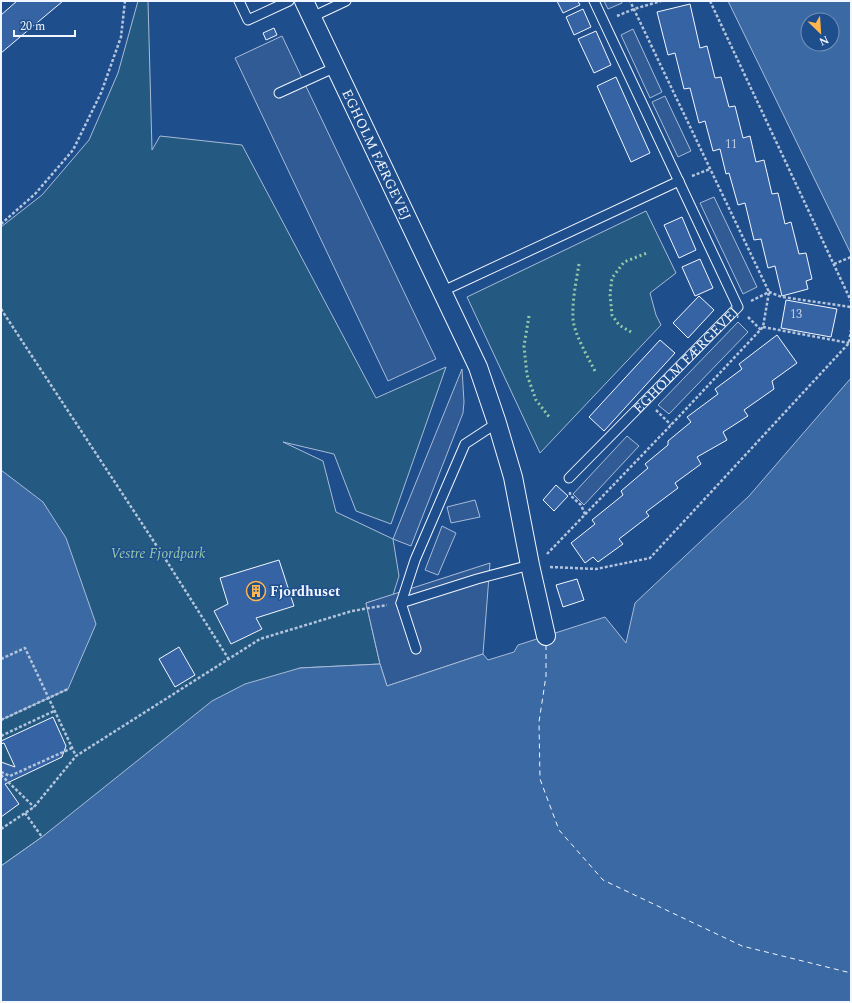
<svg xmlns="http://www.w3.org/2000/svg" width="852" height="1003" font-family="Spectral,serif">
  <style>
    .green { fill: #245a82; stroke: #a8bbd7 }
    .parking { fill: #305b95; stroke: #a8bbd7 }
    .water { fill: #3b69a3; stroke: #a8bbd7; fill-rule: evenodd }
    .lines { fill: none; stroke-linecap: round; stroke-linejoin: round }
    .ferry { stroke: #f2f6ff; stroke-width: 1; stroke-dasharray: 5 4; stroke-linecap: butt }
    .building { fill: #3563a3; stroke: #f2f6ff }
    .service-casing { stroke: #f2f6ff; stroke-width: 11 }
    .minor-casing { stroke: #f2f6ff; stroke-width: 20 }
    .path { stroke: #b3c4dc; stroke-width: 2.5; stroke-dasharray: 3 2; stroke-linecap: butt }
    .service { stroke: #1f4e8c; stroke-width: 9 }
    .minor { stroke: #1f4e8c; stroke-width: 18 }
    .hedge { stroke: #97c8a6; stroke-width: 3; stroke-dasharray: 2 3; stroke-linecap: butt }
    .labels { text-anchor: middle; dominant-baseline: central; stroke-width: 3; stroke-linejoin: round; paint-order: stroke }
    .number-label { font-size: 12px; fill: #c3d1e8 }
    .street-label { font-size: 14px; fill: #f2f6ff; stroke: #1f4e8c }
    .park-label { font-size: 14px; font-style: italic; fill: #97c8a6; stroke: #1f4e8c }
    .poi-label { font-size: 14px; font-weight: bold; fill: #f2f6ff; stroke: #1f4e8c; text-anchor: start }
  </style>
  <rect width="100%" height="100%" fill="#1f4e8c"/>
  <path class="green" d="M138 1H148L152 150 160 136 242 145 376 398 446 367 391 524 356 511 334 454 283 442 323 461 336 512 393 539 399 576 393 595 366 603 380 664 300 668 42 837 1 866V227L42 195 89 140 118 73Z
    M646 211 676 273 650 293 656 315 661 325 540 453 467 297Z"/>
  <path class="parking" d="M604 1H621L622 3 608 9Z
    M633 29 662 92 650 98 621 35Z
    M282 36 436 359 388 381 235 58Z
    M665 96 691 151 678 157 652 102Z
    M714 197 757 287 743 294 700 203Z
    M738 322 748 332 669 414 658 405Z
    M462 369 464 402 463 413 411 546 393 539Z
    M627 436 639 446 584 505 573 494Z
    M475 500 480 517 451 523 447 507Z
    M442 526 456 533 438 575 425 570Z
    M490 563 483 654 387 686 380 664 366 603Z"/>
  <path class="water" d="M728 1H851V255V254ZM808 20H832V44H808Z
    M851 378V1002H1V866L42 837 212 701 245 684 300 668 380 664 387 686 483 654 488 660 514 652 518 645 605 617 626 643 635 603 749 496Z
    M1 470 43 502 66 538 96 624 68 689 1 720Z"/>
  <g class="lines">
    <path class="ferry" d="M546 645V676L539 722 540 779 559 830 603 880 742 946 851 973"/>
  </g>
  <path class="building" d="M17 1H63L1 53V15Z
    M557 1H578L580 5 563 13Z
    M690 4 700 48 707 46 715 78 721 77 729 107 735 106 743 138 750 136 756 162 764 160 772 194 778 193 785 224 791 222 799 254 806 253 812 279 806 281 808 289 782 296 775 266 768 268 761 239 754 240 745 203 738 205 729 173 726 174 720 149 713 151 705 121 699 123 690 88 684 89 675 53 668 55 657 12Z
    M583 9 591 27 574 35 566 17Z
    M274 28 277 35 266 40 263 33Z
    M596 31 611 65 594 73 578 39Z
    M616 77 650 153 631 162 597 86Z
    M682 217 696 250 679 258 664 225Z
    M700 259 713 288 695 296 682 267Z
    M699 296 714 310 688 338 673 323Z
    M786 300 837 309 831 337 781 328Z
    M777 335 797 363 772 381 774 389 744 410 748 416 723 432 727 440 697 457 701 464 675 483 678 488 646 512 649 516 619 539 623 544 598 562 593 557 585 563 571 543 595 524 592 520 623 495 621 491 648 468 645 464 668 445V441L691 422 687 417 718 394 715 389 742 369 739 364Z
    M660 340 675 353 604 431 589 417Z
    M556 485 568 496 554 511 543 500Z
    M279 560 294 606 256 618 262 629 231 644 214 611 228 604 220 578Z
    M577 579 584 600 563 607 556 585Z
    M179 647 195 675 175 687 159 659Z
    M53 717 66 746 62 757 5 784 19 804 1 817V762L15 767 4 743 1 744V741Z"/>
  <g class="lines">
    <defs>
      <g id="service">
        <path d="M239 1 248 20 289 1"/>
        <path d="M312 17 346 1"/>
        <path d="M279 93 336 67"/>
        <path d="M443 291 679 181"/>
        <path id="s1" d="M569 478 738 307 594 1"/>
        <path d="M401 603 477 579 530 565"/>
        <path d="M416 649 401 603 415 560 465 444 497 423"/>
      </g>
      <g id="minor">
        <path id="s2" d="M304 1 478 367 497 423 513 477 530 565 546 636"/>
      </g>
    </defs>
    <use href="#service" class="service-casing"/>
    <use href="#minor" class="minor-casing"/>
    <path class="path" d="M710 1 851 301
      M617 16 634 9 661 1
      M692 176 710 169
      M1 224 35 194 73 150 101 93 121 37 125 1
      M834 264 851 257
      M751 301 769 292 782 297 851 307
      M1 309 166 560 228 658
      M748 317 761 330
      M763 327 849 343
      M656 410 671 425
      M570 492V495L581 505 585 514
      M547 554 671 425 763 327 769 292 630 1
      M550 567 596 569 650 558 849 343 851 330
      M1 659 25 648 76 756
      M1 720 68 689
      M1 736 54 711
      M1 772 10 776 72 748
      M1 775 34 807
      M25 813 42 837
      M1 829 34 807 76 756 260 639 352 611 387 605"/>
    <use href="#service" class="service"/>
    <use href="#minor" class="minor"/>
    <path class="hedge" d="M579 264C576 282 572 301 573 319 574 334 589 359 596 373
      M529 316 524 346 527 375 536 400 550 418
      M631 332 619 325 612 315 610 294 612 278 624 262 647 253"/>
  </g>
  <defs>
    <symbol id="building-ring" viewBox="-11 -11 22 22"><circle r="9.5" fill="#1f4e8c" stroke="#ffb74d" stroke-width="1.5"/><path d="M-4-6H4V6H1V3H-1V6H-4ZM-2.5-4.3h1.7v1.8h-1.7ZM.8-4.3h1.7v1.8H.8ZM-2.5-1h1.7V.8h-1.7ZM.8-1h1.7V.8H.8Z" fill="#ffb74d"/></symbol>
  </defs>
  <g fill-rule="evenodd">
    <use href="#building-ring" x="245" y="580" width="22" height="22"/>
  </g>
  <g class="labels">
    <g class="number-label">
      <text x="731" y="144">11</text>
      <text x="796" y="314">13</text>
    </g>
    <g class="street-label">
      <text stroke="none"><textPath href="#s2" startOffset="170">EGHOLM FÆRGEVEJ</textPath></text>
      <text stroke="none"><textPath href="#s1" startOffset="166">EGHOLM FÆRGEVEJ</textPath></text>
    </g>
    <g class="park-label">
      <text x="158" y="553">Vestre Fjordpark</text>
    </g>
    <g class="poi-label">
      <text x="270" y="591">Fjordhuset</text>
    </g>
  </g>
  <rect width="852" height="1003" fill="none" stroke="#f2f6ff" stroke-width="4"/>
  <g transform="translate(820 32) rotate(155)"><circle r="19" fill="#1f4e8c" stroke="#7391ba"/>
  <path d="M0-3L7 15L0 10L-7 15Z" fill="#ffb74d"/>
  <text y="-6" font-size="11" font-weight="bold" text-anchor="middle" fill="#f2f6ff">N</text>
  </g>
  <path d="M14 30v6h61v-6" fill="none" stroke="#f2f6ff" stroke-width="2"/>
  <text x="20" y="30" font-size="12" fill="#f2f6ff" stroke="#1f4e8c" stroke-width="3" paint-order="stroke">20 m</text>
</svg>
